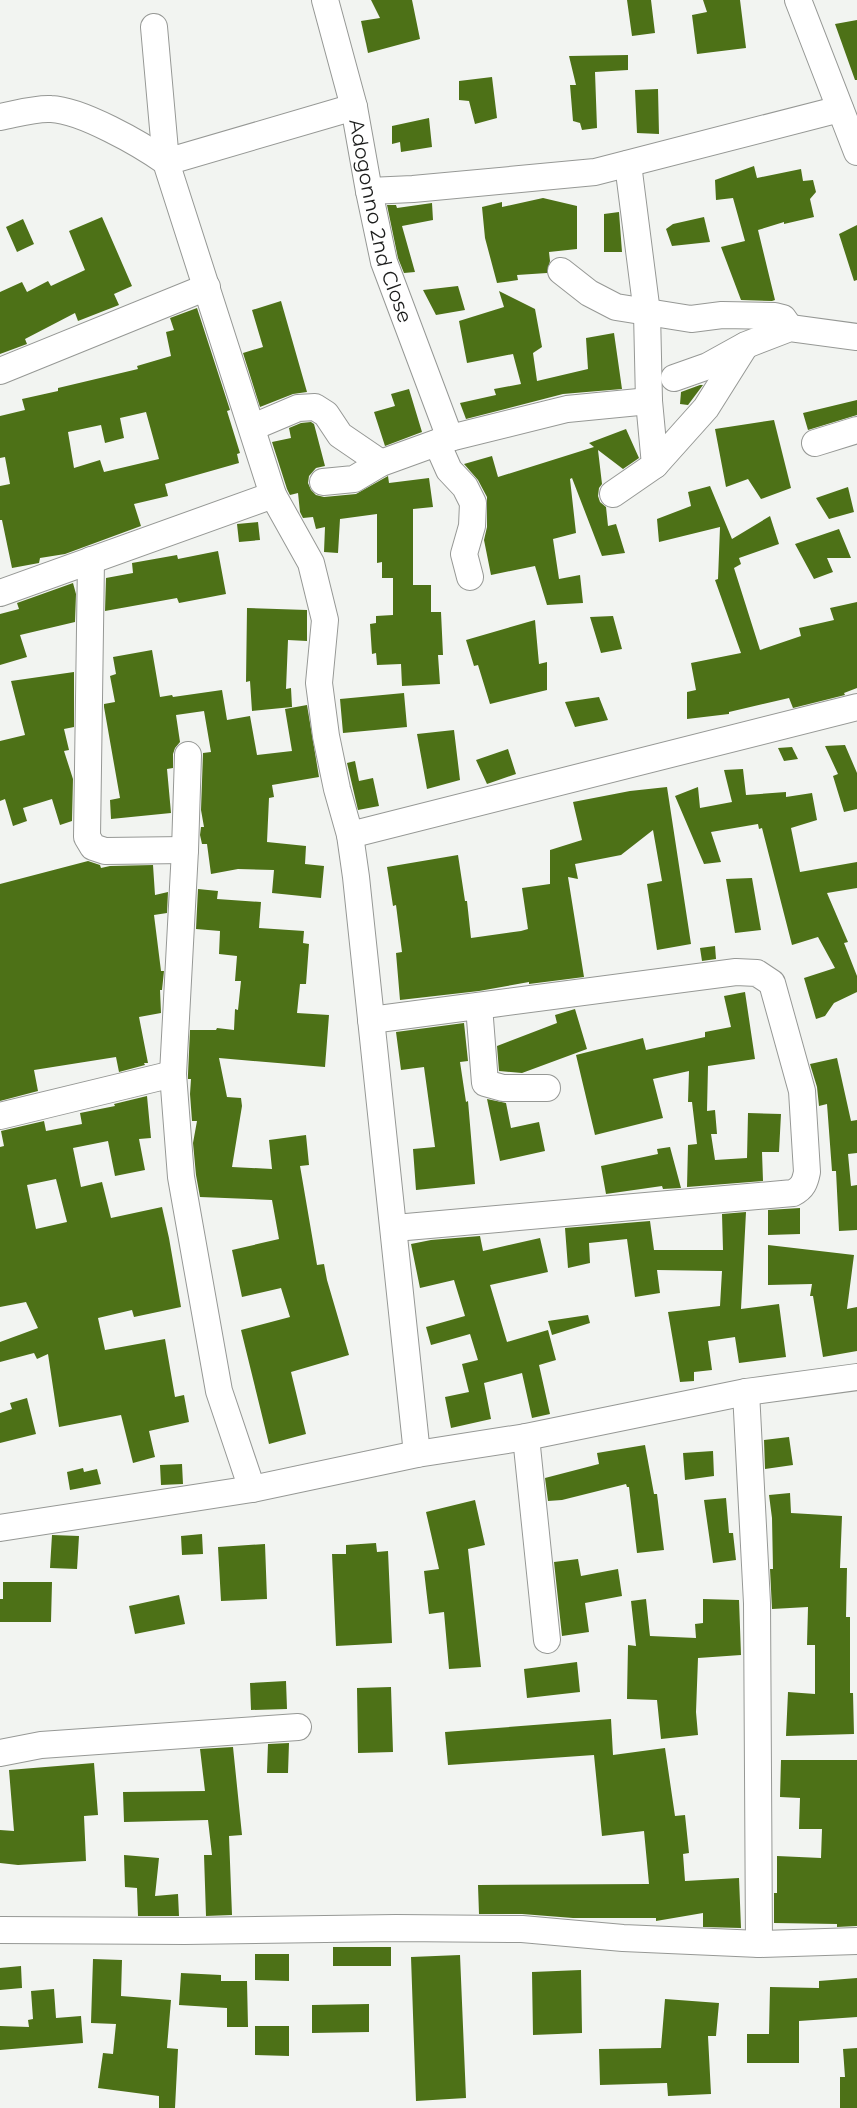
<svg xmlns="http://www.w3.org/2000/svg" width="857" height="2108" font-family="Montserrat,sans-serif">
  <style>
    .building { fill: #4d7117; fill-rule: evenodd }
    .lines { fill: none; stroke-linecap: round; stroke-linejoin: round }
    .minor-casing { stroke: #969895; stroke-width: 28 }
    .minor { stroke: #fff; stroke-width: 26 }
    .labels { text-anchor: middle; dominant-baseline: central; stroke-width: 6; stroke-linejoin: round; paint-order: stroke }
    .street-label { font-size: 20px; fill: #1c1d1c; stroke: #fff }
  </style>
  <rect width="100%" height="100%" fill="#f2f4f1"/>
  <path class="building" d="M371 0H412L420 39 368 53 361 21 380 18Z
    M627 0H651L655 33 632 36Z
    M703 0H740L746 48 697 54 692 15 707 12Z
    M857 20V80H855L835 24Z
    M628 55V70L595 72 597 128 582 130 580 123 573 121 570 85H576L569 56Z
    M492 77 497 118 475 124 469 101 459 100V81Z
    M658 89 659 134 637 133 635 90Z
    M429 118 432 147 401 152 400 142 392 144V126Z
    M754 166 757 178 801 169 803 181 813 180 816 192 810 199 814 217 784 224V222L758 230 775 300 772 301 741 300 721 247 745 241 733 198 716 200 715 180Z
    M543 198 577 206V249L549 252 550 261 547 273 517 275 518 280 497 283 485 238 482 207 502 202V207Z
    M432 203 433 220 402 226 415 272 404 273 398 258 387 205H396L397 208Z
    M619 212 622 252H604V214Z
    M102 217 132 286 114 294 119 305 78 321 75 313 25 339 27 344 0 354V292L22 282 27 292 48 281 51 286 85 270 69 231Z
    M704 217 710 242 672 246 666 229 673 224Z
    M23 219 34 244 17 252 6 227Z
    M857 225V280L854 281 839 234Z
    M458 286 465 310 436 315 423 290Z
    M499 291 535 309 542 347 533 353 537 381 588 369 586 338 614 333 622 389 563 394 466 419 460 403 496 395 494 389 521 384 513 354 467 363 459 321 504 307Z
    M281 301 307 392 293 394 260 407 243 353 263 347 252 310Z
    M197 308 230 410 227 411 240 453 237 454 239 463 165 484 168 496 134 504 141 526 65 554 40 558 39 563 12 568 2 520H0V486L10 484 5 457 0 458V416L25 410 22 399 58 391V388L138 369 137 366 171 356 166 332 174 330 170 318ZM146 412 159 459 104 472 100 460 74 468 68 432 101 425 105 443 124 438 120 418Z
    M700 385H703L688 405 680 404 681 392Z
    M409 389 422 432 385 446 374 412 395 406 391 394Z
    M857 400V415L808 430 803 413Z
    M774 420 791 488 761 499 748 479 726 487 715 429Z
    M311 422 314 424 325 466 316 468 309 476 308 483 311 490 316 495 324 497 356 494 388 476 389 483 429 478 433 507 413 509V585H431V612H441L443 655H438L440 684 402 686 401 664 377 665 376 653 372 654 370 624 376 623V616L393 615V578H382V562L377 563V514L340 519 338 553 324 552 325 527 316 529 313 517 303 518 300 512 298 493 290 495 287 489 272 442 291 438 289 428 301 423Z
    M626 429 639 458 623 469 598 450 602 484 599 488 598 496 600 502 606 507 608 526 616 524 625 553 602 556 572 478 570 479 576 533 553 539 559 579 580 575 583 603 547 605 535 566 491 575 484 540 487 527V497L478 480 464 464 492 456 498 477 594 447 589 443Z
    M710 486 732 539 770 516 779 544 739 558 741 564 734 568 760 650 801 636 799 628 834 620 830 608 857 602V688L844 693 845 695 793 708 789 698 729 712V714L687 719V692L696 690 691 663 741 653 715 580 718 579 720 527 659 542 657 519 691 506 688 492Z
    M848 487 854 512 829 519 816 498Z
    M258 522 260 540 239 542 237 524Z
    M839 529 851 558H827L833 572 814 579 795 544Z
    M218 551 226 594 179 603 177 598 105 611 106 578 133 573 132 563 177 555 178 559Z
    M73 583 76 594 75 622 20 635 27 657 0 665V614L19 609 17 603Z
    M247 608 307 610V641L288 640 286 689 291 688 292 707 252 711 250 681 246 682Z
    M613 616 622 649 601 653 590 617Z
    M535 620 539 664 547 662V690L490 704 478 665 474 666 466 640Z
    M152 650 160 697 172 695 173 697 222 690 227 720 250 716 257 755 292 751 285 709 307 705 319 777 272 785 274 797 269 798 267 842 306 846 305 864 324 866 321 898 272 893 274 870 238 869 211 874 207 844H202L200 835 201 827H204L201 810 203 753 211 752 204 711 176 715 180 742 175 748 173 754V768L167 769 171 813 111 819 110 800 120 798 104 707V704L115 702 110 676 116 674 113 657Z
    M74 672V727L64 729 69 750 64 751 73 779 72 821 60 825 52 799 23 808 27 821 13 826 5 799 0 801V741L25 735 11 681Z
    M404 693 407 727 343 733 340 699Z
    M599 697 608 720 575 727 565 702Z
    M454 730 460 780 427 789 417 734Z
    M845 745 857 773V809L844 812 833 776 838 774 825 746Z
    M792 747 798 759 784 761 778 748Z
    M508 749 516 774 487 784 476 760Z
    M355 761 359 781 373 778 379 806 358 810 347 763Z
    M743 769 746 795 786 792V797L812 793 817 820 791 828 800 872 857 862V888L827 893 848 942 844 943 857 976V992L834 1003 825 1016 816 1019 804 978 835 968 818 937 792 945 762 828 759 829 758 824 711 832 721 862 704 864 675 796 698 787 700 808 732 802 724 770Z
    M667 787 691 944 657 950 647 884 662 881 653 830 621 855 575 864 578 879 568 877 584 977 529 984V982L479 991 400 1000 396 953 402 952 396 905 393 906 387 867 458 855 465 901H467L471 938 521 931 528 929 522 888 550 884V850L582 840 573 802 630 791Z
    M88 861 100 865 101 868 110 866 153 865 155 895 168 892 167 913 154 915 161 971H164L162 990H160L161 1013 139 1017 148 1063H144L145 1065 119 1072 116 1057 34 1070 38 1091 0 1101V884Z
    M752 878 761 930 735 933 726 879Z
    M198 889 218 891 217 899 261 902 259 928 304 931 303 943 309 944 306 984H300L297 1013 329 1015 325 1067 219 1058 227 1097 241 1098 242 1106 232 1167 272 1169 269 1140 306 1135 309 1165 300 1166 317 1265 324 1264 327 1280 349 1355 291 1372 306 1434 269 1444 241 1330 290 1317 281 1288 242 1297 232 1250 279 1239 272 1200 200 1197 196 1175 193 1143 197 1121H192L190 1094 191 1079H188V1074L190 1030H216L217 1028 234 1030 235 1009 238 1010 241 981H235L237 956 219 954 220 931 196 929Z
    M715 946 716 959 702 961 700 948Z
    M745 992 755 1059 708 1066 707 1111 715 1110 717 1134H711L715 1160 747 1158 748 1113 781 1114 779 1152H762L763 1181 687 1187 688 1145 697 1144 692 1102H688L689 1071 653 1079 663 1118 595 1135 576 1055 643 1038 646 1050 705 1037V1032L731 1027 724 996Z
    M575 1009 587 1049 522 1073 499 1071 497 1046 557 1023 555 1015Z
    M464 1023 468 1061 460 1062 466 1102 468 1101 475 1184 416 1190 413 1149 435 1147 424 1067 401 1070 396 1032Z
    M837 1058 851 1121 857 1120V1153L848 1154 851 1186 857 1185V1230L839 1231 836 1171H832L827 1104 819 1106 817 1087 810 1064Z
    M147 1096 151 1138 139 1139 145 1170 115 1176 108 1141 73 1148 81 1187 102 1182 111 1218 162 1207 169 1238 181 1307 134 1317 132 1310 98 1318 105 1350 165 1339 175 1397 184 1395 189 1422 149 1431 155 1457 133 1463 121 1415 59 1427 48 1354 37 1359 34 1353 0 1362V1342L38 1328 26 1302 0 1307V1147L4 1146 1 1131 44 1121 46 1131 82 1124 80 1113 115 1106 114 1104ZM56 1179 67 1222 36 1229 27 1185Z
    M487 1099 506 1103 511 1128 539 1122 545 1151 500 1161Z
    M670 1147 681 1188 663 1189 662 1186 606 1194 601 1166 658 1154 657 1149Z
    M800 1208V1234L768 1235V1210Z
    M746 1212 741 1309 779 1304 786 1357 739 1363 735 1337 708 1341 712 1370 694 1372V1381L680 1382 668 1312 720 1306 722 1271 657 1270 660 1293 635 1297 627 1239 589 1243 590 1263 568 1268 565 1228 650 1221 654 1250H723L722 1214Z
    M480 1236 483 1251 540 1238 548 1272 490 1285 507 1342 548 1330 556 1360 539 1365 550 1414 532 1418 522 1373 484 1383 491 1419 451 1428 445 1397 469 1392 462 1364 478 1360 470 1334 431 1345 426 1327 465 1316 454 1280 420 1288 411 1244 431 1240Z
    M768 1245 854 1255 847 1309 857 1307V1351L823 1357 813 1296H810L812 1284 768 1285Z
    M588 1315 590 1323 552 1335 548 1321Z
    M27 1398 36 1434 0 1443V1413L12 1409 10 1403Z
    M789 1437 793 1465 765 1469 764 1440Z
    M645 1445 654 1494H657L664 1550 637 1553 629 1487H627L626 1484 562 1500 548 1501 545 1478 599 1464 597 1453Z
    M713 1451 714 1476 685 1480 683 1453Z
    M182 1464 183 1484 161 1485 160 1465Z
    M83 1468 84 1472 97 1469 101 1484 70 1490 67 1472Z
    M790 1493 791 1513 842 1516 840 1568H847L846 1617H850V1693H853L854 1734 786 1736 788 1692 815 1694V1645H807L808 1607 772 1609 770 1569H773L772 1518 769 1495Z
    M726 1498 729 1533H733L736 1560 713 1563 704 1500Z
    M475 1500 485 1545 468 1549 481 1667 449 1669 444 1612 429 1614 424 1571 439 1569 426 1512Z
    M202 1534 203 1554 182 1555 181 1536Z
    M52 1535 79 1536 77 1569 50 1568Z
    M376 1543 377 1552 388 1551 392 1643 336 1646 332 1554H346V1545Z
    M265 1544 267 1599 221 1601 218 1547Z
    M578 1559 581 1576 618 1569 622 1596 585 1603 589 1632 562 1636 554 1562Z
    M3 1582H52L51 1622H0V1599H3Z
    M179 1595 185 1624 135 1634 129 1606Z
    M646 1599 650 1636 696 1638 695 1624 703 1623V1599L739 1600 741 1655 698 1658 696 1712 698 1735 661 1739 657 1700 627 1699 628 1645 636 1646 631 1601Z
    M577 1662 580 1692 527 1698 524 1669Z
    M286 1681 287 1709 251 1710 250 1683Z
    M391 1687 393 1752 358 1753 357 1688Z
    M611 1719 613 1755 665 1748 675 1816 685 1815 689 1853 683 1854 685 1881 739 1878 741 1928 703 1927V1913L656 1921V1918H573L522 1914H479L478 1885 649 1884 644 1831 602 1836 594 1755 448 1765 445 1732Z
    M289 1743 288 1773H267L268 1744Z
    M233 1747 242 1835 229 1836 232 1915 206 1916 204 1855H212L208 1820 124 1822 123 1792 205 1791 200 1749Z
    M781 1760H857V1926L837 1927V1924L774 1923V1893H777V1856L821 1858 822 1829H799L800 1798 780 1797Z
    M94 1763 98 1815 84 1816 86 1861 18 1865 0 1863V1830L14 1831 9 1770Z
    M124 1855 159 1858 155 1896 178 1894 179 1916H138L137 1888 125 1887Z
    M333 1947H391V1966H333Z
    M255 1954H289V1981L255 1980Z
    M460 1955 466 2098 416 2101 411 1957Z
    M93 1959 122 1960 121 1996 171 2000 167 2048 178 2049 175 2108H159V2096L98 2088 103 2053 113 2054 116 2024 91 2023Z
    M21 1966 22 1988 0 1990V1968Z
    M581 1970 582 2033 533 2035 532 1972Z
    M181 1973 221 1975V1981H247L248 2027H227V2008L179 2005Z
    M857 1978V2017L799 2021V2063H747V2034H769L770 1987 819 1988V1981Z
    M54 1989 56 2018 81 2016 83 2043 0 2050V2026L29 2027 28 2020 33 2019 31 1991Z
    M665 1999 719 2003 716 2036H708L711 2094 668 2096 667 2083 600 2085 599 2049 661 2048Z
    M369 2004V2032L312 2033V2005Z
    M255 2026H289V2056L255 2055Z
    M857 2048V2108H840V2077H845L843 2049Z"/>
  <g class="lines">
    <defs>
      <g id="minor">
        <path id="s1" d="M325 0 354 107 369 191 384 262 450 438"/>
        <path d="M798 0 857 152"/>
        <path d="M154 27 166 162 354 107"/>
        <path d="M0 117C16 114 35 108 51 109 81 110 141 144 166 162L273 495 311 563 325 620 319 683 326 736 337 789 350 835 356 877 417 1454"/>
        <path d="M369 191 413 189 595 172 840 109"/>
        <path d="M561 271 589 293 616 307 691 319 722 315 775 316 783 318 790 328"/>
        <path d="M0 371 207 287"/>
        <path d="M674 378 708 366 746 345 790 328 857 337"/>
        <path d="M253 427 298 408 315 407 326 414 340 435 381 463"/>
        <path d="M437 443 449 470 465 487 473 503 472 526 464 554 470 577"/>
        <path d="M815 443 857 430"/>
        <path d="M655 465 706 408 745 346"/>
        <path d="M323 482 354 479 381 463 450 438 567 409 649 401"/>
        <path d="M613 494 655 465 649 401 647 313 628 164"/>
        <path d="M91 560 87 837 93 847 105 851 185 850"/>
        <path d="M0 593 273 495"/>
        <path d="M188 755 185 850 173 1074 181 1177 219 1391 252 1489"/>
        <path d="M350 835 857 707"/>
        <path d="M479 1006 485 1083 503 1088H547"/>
        <path d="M371 1020 736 972 757 973 772 983 802 1091 807 1172C805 1182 803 1188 793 1193L395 1228"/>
        <path d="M0 1116 173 1074"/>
        <path d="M746 1392 757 1603 759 1944"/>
        <path d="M526 1437 547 1640"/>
        <path d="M0 1528 252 1489 417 1454 526 1437 746 1392 857 1377"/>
        <path d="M0 1753 41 1745 298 1727"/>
        <path d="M0 1930 185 1931 396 1928 522 1929 623 1938 759 1944 857 1941"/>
      </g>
    </defs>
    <use href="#minor" class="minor-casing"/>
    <use href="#minor" class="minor"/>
  </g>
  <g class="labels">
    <g class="street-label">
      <text stroke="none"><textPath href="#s1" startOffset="228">Adogonno 2nd Close</textPath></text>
    </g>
  </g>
</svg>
